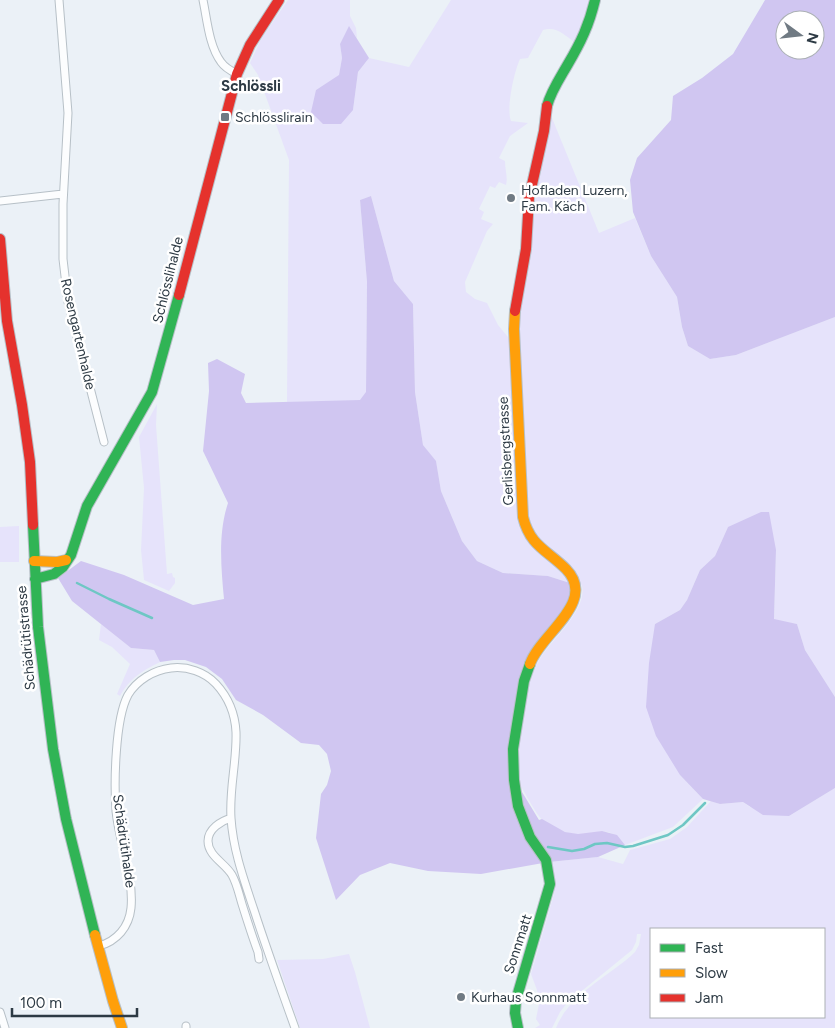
<svg xmlns="http://www.w3.org/2000/svg" width="835" height="1028" font-family="Figtree,sans-serif">
  <style>
    .green { fill: #e6e3fb; fill-rule: evenodd }
    .forest { fill: #d0c6f1; fill-rule: evenodd }
    .lines { fill: none; stroke-linecap: round; stroke-linejoin: round }
    .stream { stroke: #6ec7c4; stroke-width: 2.5 }
    .street-casing { stroke: #b7c0c7; stroke-width: 9 }
    .fast-casing { stroke: #b7c0c7; stroke-width: 12 }
    .slow-casing { stroke: #b7c0c7; stroke-width: 12 }
    .jam-casing { stroke: #b7c0c7; stroke-width: 12 }
    .street { stroke: #fcfdfe; stroke-width: 7 }
    .fast { stroke: #30b455; stroke-width: 10 }
    .slow { stroke: #ff9f0a; stroke-width: 10 }
    .jam { stroke: #e5322d; stroke-width: 10 }
    .poi-dot { fill: #707a83; stroke: #fff; stroke-width: 2 }
    .labels { text-anchor: middle; dominant-baseline: central; stroke-width: 5; stroke-linejoin: round; paint-order: stroke }
    .poi-label { font-size: 14px; fill: #2d3a44; stroke: #fff; text-anchor: start }
    .street-label { font-size: 14px; fill: #2d3a44; stroke: #fff }
    .neighbourhood-label { font-size: 15px; font-weight: bold; fill: #2d3a44; stroke: #fff }
  </style>
  <rect width="100%" height="100%" fill="#ebf1f7"/>
  <path class="green" d="M288 0H350V16L356 28 357 38 349 27 340 44 342 58 339 76 316 90 353 110 358 72 369 58 409 67 451 0H593L590 13 576 43C565 36 557 26 543 30L528 58 520 59C514 72 506 109 511 121L528 123 510 136 499 158 505 161C505 170 508 177 506 185L499 182 495 188 490 186 479 209 484 212 481 219 493 224 487 231 465 282 466 292 475 299 487 303 498 325 512 342 519 518 573 584 548 576 503 573 477 561 462 541 441 491 436 462 423 445 415 392 413 304 394 281 371 196 360 200 367 282 366 393 360 401 287 402 289 160 258 75 250 63 261 39Z
    M548 116 552 118 599 233 635 218 651 256 677 297 682 327 688 346 710 359 736 355 835 317V697L805 650 797 624 774 620 776 550 728 527 715 556 700 570 687 600 680 610 655 624 680 775 703 799 673 827 625 845C607 822 597 836 575 834 564 833 553 827 543 820 536 815 526 794 520 785L518 779C518 741 521 690 541 657 553 638 587 610 582 586 579 577 545 550 537 540 533 535 530 529 527 524L517 333 531 209Z
    M157 404 156 425 167 574 172 573 173 577 175 578V583L169 591 144 580 141 550 144 488 139 437Z
    M19 526V562H0V527Z
    M101 624 131 648 154 650 160 662C142 671 130 678 120 696L117 694 130 664 112 647 99 640Z
    M835 788V1028H556C570 993 609 977 635 952L639 945 641 934H637L636 942 632 950 567 1003 560 1012 552 1028H535L540 1025 536 1019 539 1004 537 990 531 974 554 894V870L549 862 598 857 623 864 630 850 670 839 687 827 711 801 720 804 743 802 750 807 789 816ZM651 929H824V1017H651Z
    M349 954 355 972 370 1028H300L277 960 323 959Z"/>
  <path class="forest" d="M765 0H835V317L736 355 710 359 688 346 682 327 677 297 651 256 633 212 630 180 637 158 671 120 673 96 702 78 733 54ZM785 20H815V50H785Z
    M349 26 369 58 358 72 353 110 341 124H323L311 112 316 90 339 75 342 58 340 44Z
    M371 196 394 281 413 304 415 392 423 445 436 461 441 491 462 541 477 561 503 573 548 576 573 584 571 602 522 679 511 786 543 863 481 874 428 871 390 863 360 875 336 900 316 838 321 794 327 785 331 771 327 754 319 745 301 743 263 715 236 700 222 679 206 667 185 660H174L160 662 154 650 131 648 72 601 58 578 81 561 124 575 193 605 224 599C221 567 218 533 228 503L203 451 209 391 208 363 217 359 245 374 241 393 246 403 360 400 366 392 367 282 360 200Z
    M761 512H769L776 550 774 619 797 624 805 650 835 697V788L789 816 763 815 743 802 720 804 703 799 680 775 656 736 646 707 649 663 655 624 680 610 687 600 700 570 715 556 728 527Z
    M519 787 539 820 542 819 565 832 578 834 602 831 617 835 625 845 598 857 549 862 524 818Z"/>
  <g class="lines">
    <path class="stream" d="M77 583 109 599 152 618
      M548 847 572 851 584 849 595 844 607 843 625 847 633 846 668 835 683 825 705 803"/>
    <defs>
      <path id="street" d="M59 0 68 113 63 204V259L68 302 104 442
        M203 0C207 19 209 46 221 62 225 68 231 71 237 74
        M0 201 63 194
        M231 818C221 821 208 829 208 841 208 856 225 863 232 875 237 884 239 894 242 904 247 920 252 936 258 952L259 959
        M99 946C117 941 129 927 131 908 134 876 119 843 116 811 114 783 115 719 128 695 137 680 154 670 171 668 187 666 205 672 216 684 228 697 235 713 236 732 237 761 229 789 231 818 233 850 244 880 254 910 267 950 281 989 295 1028
        M0 1012 5 1028
        M186 1028V1026"/>
      <path id="fast" d="M547 106C551 91 560 78 568 64 581 42 589 25 595 0
        M33 525 38 627 53 749 66 819 95 935
        M35 579 54 574 63 567 71 555 87 506 152 392 179 295
        M518 1028 515 1013 516 1000 550 884 546 860 530 837 518 806 514 780 513 749 524 681 530 664"/>
      <path id="slow" d="M515 311 514 329 523 517C530 546 547 550 566 569 598 602 540 634 530 664
        M34 561 57 562 66 560
        M95 935 113 1001 122 1028"/>
      <path id="jam" d="M0 239 7 321 22 405 30 462 33 525
        M179 295 237 74 250 45 279 0
        M515 311 526 249 529 198 544 131 547 106"/>
    </defs>
    <use href="#street" class="street-casing"/>
    <use href="#fast" class="fast-casing"/>
    <use href="#slow" class="slow-casing"/>
    <use href="#jam" class="jam-casing"/>
    <use href="#street" class="street"/>
    <use href="#fast" class="fast"/>
    <use href="#slow" class="slow"/>
    <use href="#jam" class="jam"/>
  </g>
  <g class="poi-dot">
    <rect x="220" y="112" width="10" height="10" rx="2.5"/>
    <circle cx="511" cy="198" r="5"/>
    <circle cx="461" cy="997" r="5"/>
  </g>
  <g class="labels">
    <g class="poi-label">
      <text x="235" y="117">Schlösslirain</text>
      <text x="521" y="190">Hofladen Luzern,<tspan x="521" dy="16">Fam. Käch</tspan></text>
      <text x="471" y="997">Kurhaus Sonnmatt</text>
    </g>
    <g class="street-label">
      <text transform="translate(168 280) rotate(-76)">Schlösslihalde</text>
      <text transform="translate(78 334) rotate(77)">Rosengartenhalde</text>
      <text transform="translate(506 451) rotate(-93)">Gerlisbergstrasse</text>
      <text transform="translate(26 638) rotate(-95)">Schädrütistrasse</text>
      <text transform="translate(124 841) rotate(82)">Schädrütihalde</text>
      <text transform="translate(518 944) rotate(-72)">Sonnmatt</text>
    </g>
    <g class="neighbourhood-label">
      <text x="251" y="86">Schlössli</text>
    </g>
  </g>
  <rect x="650" y="928" width="175" height="90" fill="#ffffff" stroke="#abb0b4"/>
  <rect x="660" y="944" width="25" height="8" fill="#30b455" stroke="#abb0b4"/>
  <text x="695" y="953" font-size="15" fill="#2d3a44">Fast</text>
  <rect x="660" y="969" width="25" height="8" fill="#ff9f0a" stroke="#abb0b4"/>
  <text x="695" y="978" font-size="15" fill="#2d3a44">Slow</text>
  <rect x="660" y="994" width="25" height="8" fill="#e5322d" stroke="#abb0b4"/>
  <text x="695" y="1003" font-size="15" fill="#2d3a44">Jam</text>
  <g transform="translate(800 35) rotate(105)"><circle r="24" fill="#ffffff" stroke="#abb0b4"/>
  <path d="M0-4L9 19L0 12L-9 19Z" fill="#707a83"/>
  <text y="-8" font-size="14" font-weight="bold" text-anchor="middle" fill="#2d3a44">N</text>
  </g>
  <path d="M12 1008v8h125v-8" fill="none" stroke="#2d3a44" stroke-width="2.5"/>
  <text x="20" y="1008" font-size="15" fill="#2d3a44" stroke="#ffffff" stroke-width="4" paint-order="stroke">100 m</text>
</svg>
